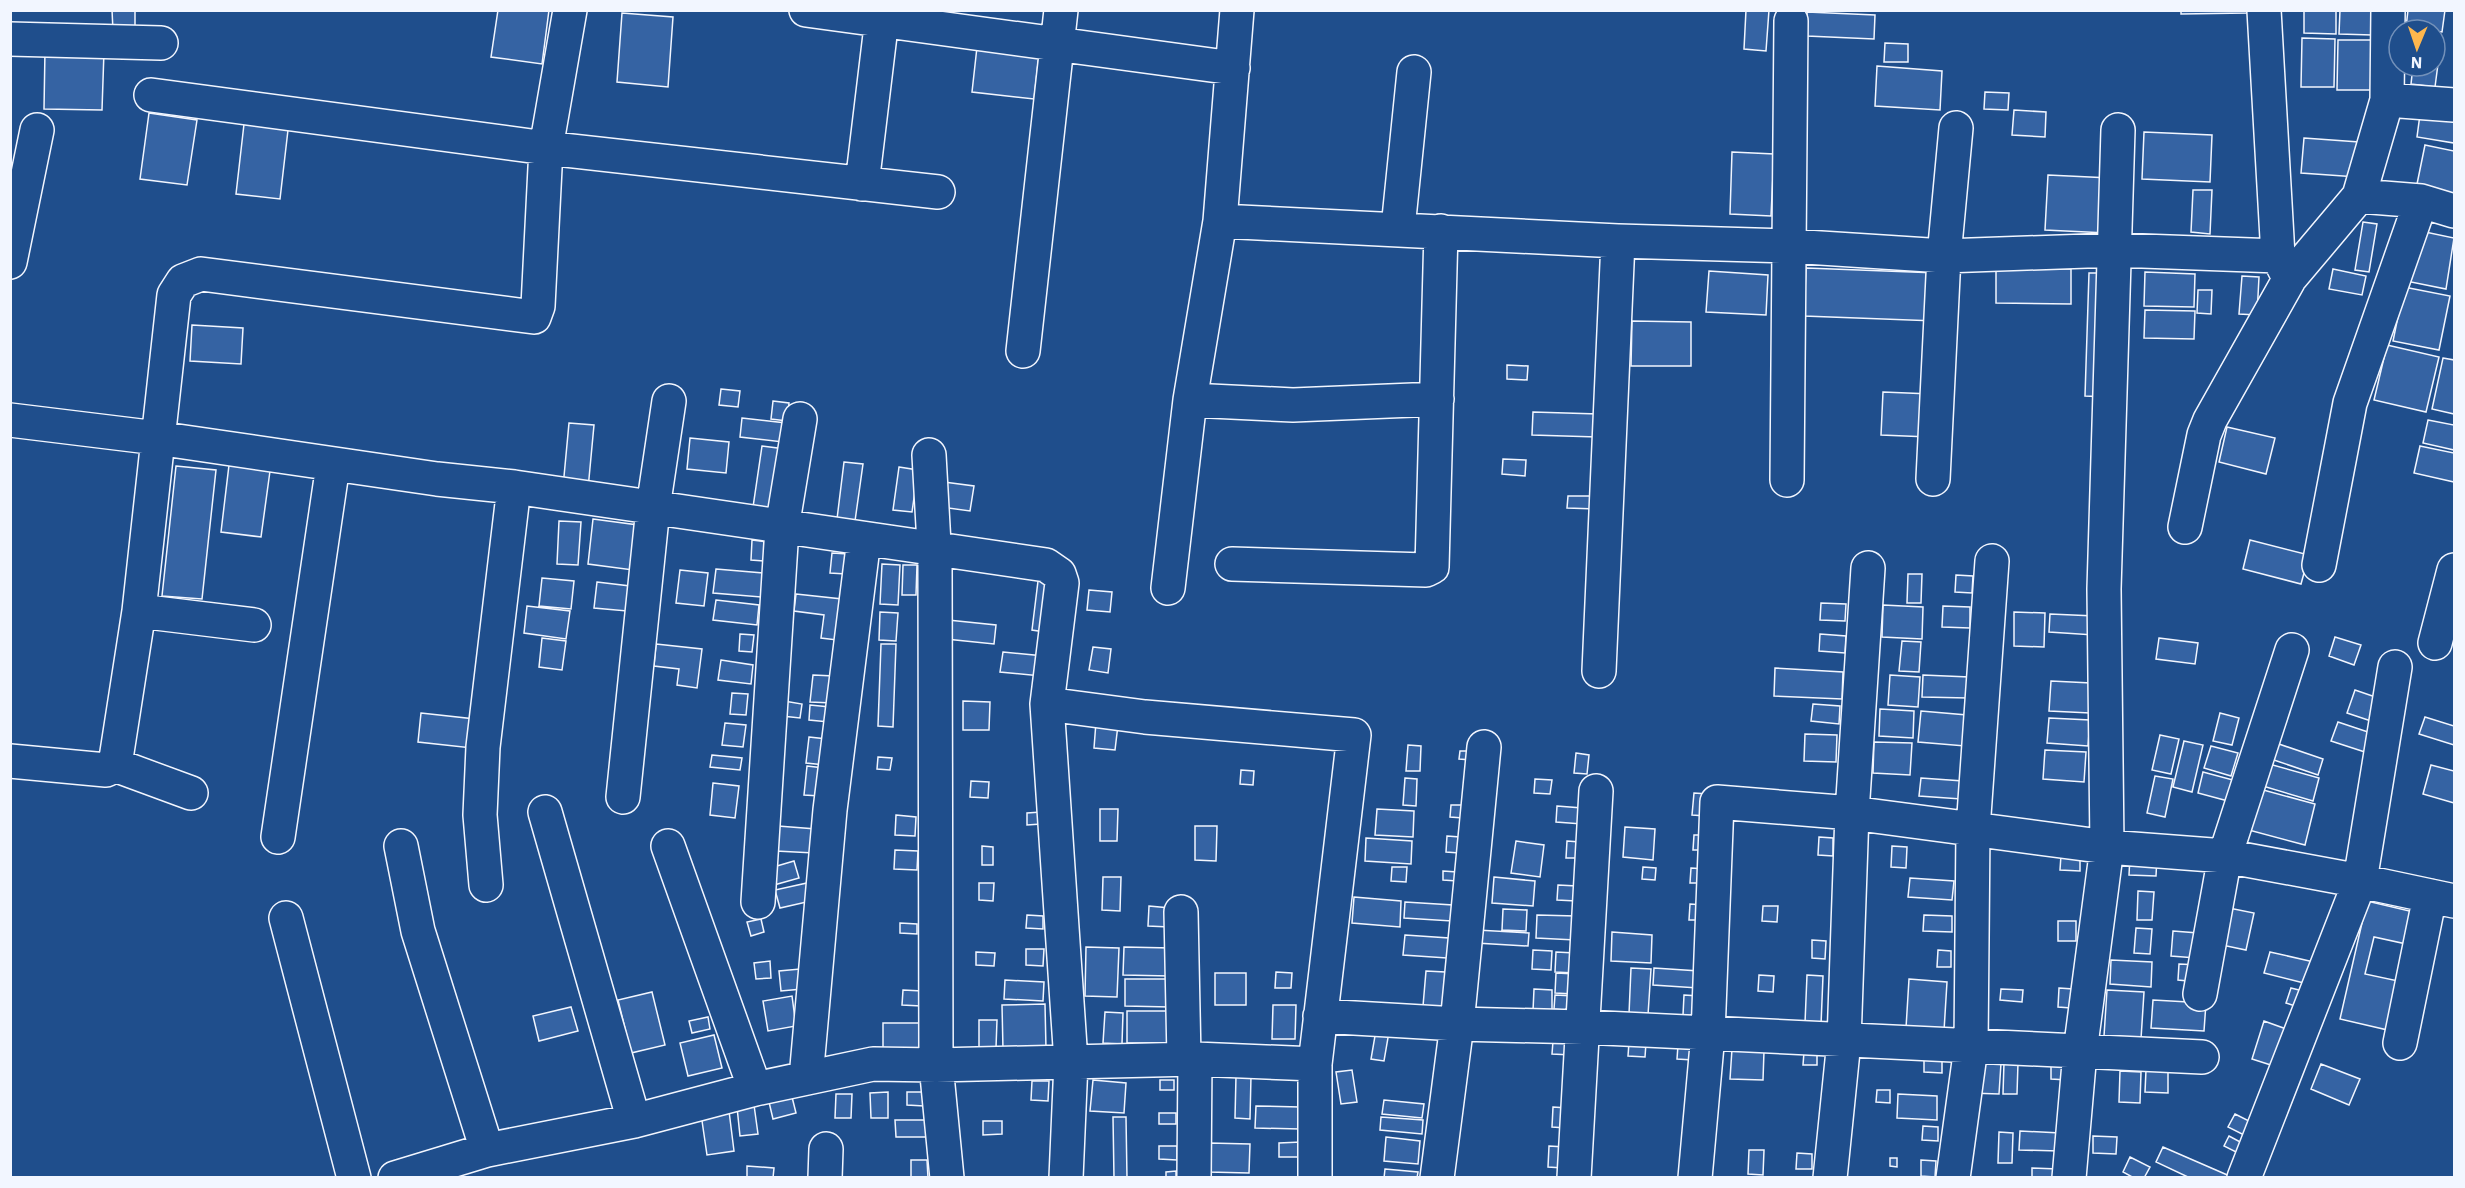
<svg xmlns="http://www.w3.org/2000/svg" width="2465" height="1188" font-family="'IBM Plex Sans',sans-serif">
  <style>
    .building { fill: #3563a3; stroke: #f2f6ff; stroke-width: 1.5 }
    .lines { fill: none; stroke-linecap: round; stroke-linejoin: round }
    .minor-casing { stroke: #f2f6ff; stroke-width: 36 }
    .minor { stroke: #1f4e8c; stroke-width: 33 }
  </style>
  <rect width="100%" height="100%" fill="#1f4e8c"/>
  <path class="building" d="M112 10H135V31H113Z
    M498 10H549L542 64 491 57Z
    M1746 10H1769L1766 51 1744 49Z
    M2181 10H2247V13L2181 14Z
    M2304 10H2336V34L2304 33Z
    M2340 10H2373L2372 35 2339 34Z
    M2408 10H2445L2442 32 2406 28Z
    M1807 12 1875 15 1874 39 1807 36Z
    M622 13 673 17 668 87 617 82Z
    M2302 38 2335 39 2334 87H2301Z
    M2338 40H2372V90H2337Z
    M2435 40 2441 41 2435 87 2411 84 2413 66H2435Z
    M1885 43 1908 44V62H1884Z
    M977 47 1039 54 1034 99 972 92Z
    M45 50 104 51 102 110 44 109Z
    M1877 66 1942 71 1940 110 1875 106Z
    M1985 92 2009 93 2008 110 1984 109Z
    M2421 107 2454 112V143L2417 137Z
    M2014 110 2046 112 2045 137 2012 135Z
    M149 113 197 120 187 185 140 179Z
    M244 124 288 130 280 199 236 194Z
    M2144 132 2212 135 2210 182 2142 179Z
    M2304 138 2359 142 2357 177 2301 173Z
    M2425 145 2454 151V196L2416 189Z
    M1732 152 1774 154 1771 216 1730 214Z
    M2048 175 2110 178 2107 233 2045 230Z
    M2193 190H2212L2210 234 2191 232Z
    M2363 222 2377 224 2369 272 2355 270Z
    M2411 229 2454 238 2446 289 2401 280Z
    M1806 268 1938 273 1936 321 1804 316Z
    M1996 268 2071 269V304L1996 303Z
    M2333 269 2366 276 2362 295 2329 289Z
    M1709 271 1768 275 1766 315 1706 312Z
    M2145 272 2195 274 2194 307 2144 306Z
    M2089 273H2110L2107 397 2085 396Z
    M2242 276 2259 277 2257 315 2239 314Z
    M2404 287 2450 296 2439 350 2393 341Z
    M2198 290H2212L2211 314 2197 313Z
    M2145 310 2195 311 2194 339 2144 338Z
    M1632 321 1691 322V366H1631Z
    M192 325 243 328 241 364 190 361Z
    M2387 345 2439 357 2426 412 2374 400Z
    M2443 358 2454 360V414L2432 409Z
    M1507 365 1528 366 1527 380 1507 379Z
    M721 389 740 391 738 407 719 405Z
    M1883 392 1931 394 1929 437 1881 435Z
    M773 401 789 403 787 421 771 419Z
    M1533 412 1598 414 1597 437 1532 435Z
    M742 418 786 423 783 442 740 437Z
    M2428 420 2454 425V450L2423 443Z
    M569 423 594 425 588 489 563 487Z
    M2227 427 2275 438 2266 474 2219 462Z
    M690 438 729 442 726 473 687 469Z
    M762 446 785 449 774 517 752 514Z
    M2420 446 2454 453V482L2414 473Z
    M1503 459 1526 460 1525 476 1502 474Z
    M844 462 863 464 855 521 837 519Z
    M229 465 270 471 261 537 221 532Z
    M176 466 216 470 202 599 162 596Z
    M899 467 918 470 912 512 893 510Z
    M944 482 974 486 970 511 941 507Z
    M1568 496H1596V509L1567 508Z
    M593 519 638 525 633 570 588 564Z
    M559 521 581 522 578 565 557 564Z
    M752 540 767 542 765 561 751 560Z
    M2250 540 2309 555 2301 584 2243 569Z
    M832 553 848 554 846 574 830 573Z
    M882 564 900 565 898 605 880 604Z
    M903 565H917L916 595H902Z
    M716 569 763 573 761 597 713 593Z
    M680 570 708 573 704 606 676 603Z
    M1908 574H1922L1921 603H1907Z
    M1956 575 1973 576 1972 593 1955 592Z
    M542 578 574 581 571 609 539 606Z
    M1038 581 1057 584 1051 633 1032 630Z
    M597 582 630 586 627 611 594 608Z
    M1089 590 1112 592 1110 612 1087 610Z
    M796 594 842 599 837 640 821 638 824 615 794 611Z
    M716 600 759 605 757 625 713 620Z
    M1821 603 1846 604 1845 621 1820 620Z
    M1883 605 1923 607 1922 639 1882 637Z
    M527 606 570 611 566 639 524 633Z
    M1943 606 1970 607V628L1942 627Z
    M880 612 898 613 896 641 879 640Z
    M2014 612 2045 613 2044 647 2014 646Z
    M2050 614 2095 616 2094 635 2049 632Z
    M948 620 996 625 994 644 946 639Z
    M740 634 754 635 752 652 739 651Z
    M1820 634 1846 636 1845 653 1819 651Z
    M2335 637 2361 645 2354 665 2329 656Z
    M542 638 566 641 562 670 539 667Z
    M2159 638 2198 643 2195 664 2156 659Z
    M1902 641 1921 642 1919 672 1899 671Z
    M656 644 702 649 697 688 677 685 679 669 654 666Z
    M881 644H896L893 727 878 726Z
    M1093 647 1111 649 1108 673 1089 670Z
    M1003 652 1044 656 1041 676 1000 672Z
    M721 660 753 665 751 684 718 680Z
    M1775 668 1843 672 1842 699 1774 696Z
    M813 675 834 676 832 703 810 702Z
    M1890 675 1920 677 1918 707 1888 705Z
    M1923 675 1969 677 1968 698 1922 697Z
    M2051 681 2091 683 2090 713 2049 711Z
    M2355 690 2387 701 2380 724 2347 713Z
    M732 693 748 694 746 715 730 714Z
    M784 701 802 704 800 718 782 716Z
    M963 701 990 702 989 730H963Z
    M1813 704 1840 706 1839 724 1811 721Z
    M810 705 830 707 829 722 809 720Z
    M1880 709 1914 711 1913 738 1879 736Z
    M1921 711 1967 715 1965 746 1918 742Z
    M421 713 475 719 472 748 418 742Z
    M2220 713 2239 718 2232 745 2213 741Z
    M2425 717 2454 726V745L2419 734Z
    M2049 718 2090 720 2088 746 2047 743Z
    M1096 722 1118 725 1115 750 1094 748Z
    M2338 722 2377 735 2371 754 2331 741Z
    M725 723 746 725 743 747 722 745Z
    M1805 734 1837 735 1836 762 1804 761Z
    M2160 735 2179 739 2171 774 2152 770Z
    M809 737 827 739 825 765 806 763Z
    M2184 741 2203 745 2192 792 2173 787Z
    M1874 742 1912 743 1910 775 1873 773Z
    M2276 743 2323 759 2318 775 2271 759Z
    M1408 745 1421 746 1420 771H1406Z
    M2211 746 2238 753 2231 776 2204 768Z
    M2045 750 2086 752 2084 782 2043 779Z
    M1460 751H1471V760L1459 759Z
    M1576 753 1589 755 1587 774 1574 773Z
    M712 755 742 758 740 770 710 767Z
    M878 757 892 758 890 770 877 769Z
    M2262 762 2319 778 2313 801 2256 784Z
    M2431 765 2454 771V803L2423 794Z
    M807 766 824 768 820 796 804 795Z
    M1241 770 1254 771 1253 785 1240 784Z
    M2203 772 2233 780 2228 801 2198 793Z
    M2155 776 2173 779 2165 817 2147 813Z
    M1405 778 1417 779 1416 806 1403 805Z
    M1921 778 1963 781 1961 799 1919 796Z
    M1535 779 1552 780 1550 794 1534 793Z
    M971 781 989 782 988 798 970 797Z
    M713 783 739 786 735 818 710 815Z
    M2256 788 2315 804 2305 845 2245 829Z
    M1694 793 1708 794 1706 816 1692 815Z
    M1451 805H1464L1463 818 1450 817Z
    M1557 806 1582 808V824L1556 822Z
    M1100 809H1118L1117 841H1100Z
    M1377 809 1414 811 1413 837 1375 835Z
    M1041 812V824L1027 825V813Z
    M896 815 916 817 915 836 895 835Z
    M778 826 816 829 814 853 776 851Z
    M1195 826H1217L1216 861 1195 860Z
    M1625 827 1655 829 1653 860 1623 857Z
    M1694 835H1705V850H1693Z
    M1447 836 1460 837 1459 853 1446 852Z
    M1819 837 1833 838V856L1818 855Z
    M1366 838 1412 841 1411 864 1365 861Z
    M1516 841 1544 845 1540 877 1511 873Z
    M1567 841 1580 842 1579 858H1566Z
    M982 846 993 847V865H982Z
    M1892 846 1907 847 1906 868 1891 867Z
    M895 850 918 851 917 870 894 869Z
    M2061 855 2080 856V871L2060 870Z
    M2130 856 2157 857 2156 876 2129 875Z
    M794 861 799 878 774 885 770 868Z
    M1392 867H1407L1406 882 1391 881Z
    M1643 867 1656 868 1655 880 1642 879Z
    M1691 868 1705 869 1704 883H1690Z
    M1443 871 1457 872V881L1443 880Z
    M1103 877H1121L1120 911 1102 910Z
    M1494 877 1535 881 1533 906 1492 903Z
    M1910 878 1954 881 1952 900 1908 897Z
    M807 883 811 901 780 908 775 890Z
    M979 883H994L993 901 979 900Z
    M1558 885 1577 886 1576 901 1557 900Z
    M2138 891 2154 892 2152 920H2137Z
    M1354 897 1401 901 1400 927 1352 923Z
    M2367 901 2418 913 2411 945 2374 937 2365 974 2403 982 2392 1031 2340 1019Z
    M1405 902 1453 905 1452 921 1404 918Z
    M1690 904 1703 905 1702 920H1689Z
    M1149 906 1170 908 1169 927 1148 926Z
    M1763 906H1778L1777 922 1762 921Z
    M2224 907 2254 913 2246 950 2217 944Z
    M1503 909 1527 910 1526 931 1502 930Z
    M1027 915 1043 916V929L1026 928Z
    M1537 915 1576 916 1575 940 1536 938Z
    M1924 915 1952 916V932L1923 931Z
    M761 919 764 932 751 936 747 922Z
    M2058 921H2076V941H2058Z
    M900 923 917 924V934L900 933Z
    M2136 928 2152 929 2150 954 2134 953Z
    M1477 930 1529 933 1528 946 1476 943Z
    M2173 931 2198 933 2196 958 2171 956Z
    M1612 932 1652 935 1651 963 1611 961Z
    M1405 935 1449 938 1447 958 1403 955Z
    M1812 940 1826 941 1825 959 1812 958Z
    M1086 947 1119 948 1117 997 1085 996Z
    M1124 947 1171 948 1170 976 1123 975Z
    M1026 949H1044L1043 966 1026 965Z
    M1533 950 1552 951 1551 970 1532 969Z
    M1938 950 1951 951V967H1937Z
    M976 952 995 953 994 966 976 965Z
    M1556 952 1575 953V973L1555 972Z
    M2270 952 2314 962 2308 984 2264 973Z
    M2111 960 2152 962 2151 987 2110 984Z
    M770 961 771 978 756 979 754 963Z
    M2179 964 2199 965 2198 982 2178 980Z
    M1631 968 1651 969 1648 1015 1629 1014Z
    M1654 968 1699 971 1698 988 1653 985Z
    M800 969 802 989 781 991 779 971Z
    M1426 971 1445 972 1443 1008 1423 1006Z
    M1276 972 1292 973 1291 988H1275Z
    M1215 973H1246V1005H1215Z
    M1556 973 1576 974 1574 994 1555 993Z
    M1759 975 1774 976 1773 992 1758 991Z
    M1807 975 1823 976 1821 1025 1805 1023Z
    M1125 979H1170V1007L1125 1006Z
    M1909 979 1947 982 1944 1031 1906 1028Z
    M1005 980 1044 982 1043 1001 1004 999Z
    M2059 988 2073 989 2071 1008 2058 1007Z
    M2291 988 2303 991 2298 1007 2286 1003Z
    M1534 989 1552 990V1011H1533Z
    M2001 989 2023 990 2022 1002 2000 1000Z
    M903 990 922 991 921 1006 902 1005Z
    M2107 990 2144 992 2141 1039 2104 1036Z
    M652 992 665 1045 631 1053 618 1000Z
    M1555 995 1575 996 1573 1011 1554 1009Z
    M1684 995 1699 996 1698 1016 1683 1015Z
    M792 996 796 1026 768 1031 763 1001Z
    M2153 1000 2206 1003 2204 1031 2151 1028Z
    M1045 1004 1046 1049 1003 1050 1002 1005Z
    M1273 1005H1296L1295 1039H1272Z
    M571 1007 578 1031 539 1041 533 1016Z
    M1127 1011H1173V1043H1127Z
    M1105 1012 1123 1013 1122 1044 1103 1043Z
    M708 1017 710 1029 692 1033 689 1021Z
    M979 1020H997L996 1048H979Z
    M2264 1021 2289 1030 2277 1067 2252 1059Z
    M883 1023H923L922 1056 883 1055Z
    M1376 1030 1389 1032 1384 1061 1371 1059Z
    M714 1035 722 1068 688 1076 680 1043Z
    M1553 1041H1571V1055L1552 1054Z
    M1629 1042 1646 1043 1645 1057 1628 1056Z
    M1678 1045 1694 1046 1693 1060 1677 1059Z
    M1732 1049 1764 1051 1763 1080 1730 1079Z
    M1804 1052H1817V1065H1803Z
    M1924 1058H1942V1073L1924 1072Z
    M1972 1062 2001 1063 1999 1094 1970 1093Z
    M2004 1062 2018 1063 2017 1094H2003Z
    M2321 1064 2360 1079 2349 1105 2311 1089Z
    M2051 1065 2067 1066V1080L2051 1079Z
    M1352 1070 1357 1102 1341 1104 1336 1072Z
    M2146 1070 2168 1071V1093L2145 1092Z
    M2120 1071 2141 1072 2140 1103 2119 1102Z
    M1236 1076H1251L1250 1119 1235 1118Z
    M1093 1080 1126 1083 1124 1113 1090 1111Z
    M1160 1080H1174V1090H1160Z
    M1032 1081H1049L1048 1101 1031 1100Z
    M1877 1090H1890V1103L1876 1102Z
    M888 1092V1118H871L870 1093Z
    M907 1092H924V1106L907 1105Z
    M836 1094H852L851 1118H835Z
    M1898 1094 1937 1096V1120L1897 1118Z
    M792 1097 796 1113 773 1119 769 1102Z
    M1384 1100 1424 1104 1422 1118 1382 1114Z
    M754 1105 758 1134 740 1136 737 1107Z
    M1256 1106 1300 1107V1129L1255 1128Z
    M1553 1107 1567 1108 1566 1128 1552 1127Z
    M729 1111 734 1151 707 1155 701 1114Z
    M1159 1113H1176V1124H1159Z
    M2235 1114 2255 1124 2248 1137 2228 1127Z
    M1113 1117H1126L1127 1178H1114Z
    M1381 1117 1423 1120 1422 1134 1380 1130Z
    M895 1120H926V1137H896Z
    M983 1121H1002V1134L983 1135Z
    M1923 1126 1938 1127V1141L1922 1140Z
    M2020 1131 2060 1133 2059 1151 2019 1150Z
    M1999 1132 2013 1133 2012 1163H1998Z
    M2093 1136 2117 1137 2116 1154 2093 1153Z
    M2229 1136 2246 1145 2242 1155 2224 1146Z
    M1386 1137 1420 1141 1418 1164 1384 1161Z
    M1301 1142 1300 1157H1279V1143Z
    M1209 1143 1250 1144 1249 1173 1208 1172Z
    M1159 1146H1177V1160L1159 1159Z
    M1549 1146 1565 1147 1563 1168 1548 1167Z
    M2163 1147 2232 1177 2190 1178 2156 1162Z
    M1749 1150H1764L1763 1175 1748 1174Z
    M1797 1153 1812 1154V1169H1796Z
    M2130 1157 2150 1167 2144 1178H2134L2123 1172Z
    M1890 1158H1897V1167L1890 1166Z
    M911 1160H927L928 1178H911Z
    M1921 1160 1936 1161 1935 1177 1921 1176Z
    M747 1166 774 1168 773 1178H747Z
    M2032 1168 2058 1169 2057 1178H2032Z
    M1385 1169 1418 1172 1417 1178H1384Z
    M1176 1171V1178H1166V1172Z"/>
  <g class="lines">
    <defs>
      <path id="minor" d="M806 10 1233 68
        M2264 10 2278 256 2288 276
        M10 39 161 43
        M151 95 546 148 938 192
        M2387 100 2454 105
        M862 184 883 10
        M2359 196 2421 201 2454 211
        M1220 221 1618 241 1790 246 1944 256 2115 250 2278 256
        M1398 228 1414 72
        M10 262 37 130
        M1023 351 1061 10
        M1190 400 1293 405 1437 399
        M10 420 157 438 437 479 514 487 1046 565 1059 574 1062 583 1047 704 1071 1062 1066 1178
        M929 455 935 562 936 1065 947 1178
        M1933 479 1944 256 1956 128
        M1787 480 1791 21
        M2185 527 2204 435 2210 420 2290 278 2359 196 2387 100 2388 10
        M1232 564 1426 570 1432 567 1441 231
        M2319 565 2350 403 2421 201
        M1168 588 1190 400 1220 221 1237 10
        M139 611 254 625
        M2435 643 2454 570
        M1599 671 1618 241
        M1047 704 1145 717 1354 735 1315 1064V1178
        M10 761 106 770 115 765 139 611 174 295 183 281 201 274 534 317 538 306 546 148 570 10
        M115 765 191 793
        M623 797 653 508 669 401
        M545 812 634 1121
        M278 837 333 465
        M401 846 418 931 487 1150
        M668 846 755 1089
        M486 885 480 815 483 747 514 487
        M758 902 782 528 800 419
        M1181 912 1184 1059
        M286 918 354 1178
        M2200 994 2225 856 2292 650
        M1320 1016 1457 1024 1583 1027 2202 1057
        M2400 1043 2430 896
        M806 1078 830 810 864 539
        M395 1178 487 1150 634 1121 755 1089 873 1064 936 1065 1195 1059 1315 1064
        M825 1178 826 1149
        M1194 1178 1195 1059
        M1437 1178 1457 1024 1484 747
        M1574 1178 1596 791
        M1695 1178 1708 1034 1717 802 1852 813 2107 847 2225 856 2360 881 2454 901
        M1830 1178 1844 1041 1852 813 1868 568
        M1953 1178 1971 1047 1973 829 1992 561
        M2069 1178 2080 1052 2107 847 2104 589 2118 130
        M2244 1178 2360 881 2395 667"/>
    </defs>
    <use href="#minor" class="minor-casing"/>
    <use href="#minor" class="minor"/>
  </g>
  <rect width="2465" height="1188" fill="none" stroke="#f2f6ff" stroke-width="24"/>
  <g transform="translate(2417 48) rotate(182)"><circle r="28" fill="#1f4e8c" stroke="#7391ba" stroke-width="1.5"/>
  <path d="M0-4.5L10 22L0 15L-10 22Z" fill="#ffb74d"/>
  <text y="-9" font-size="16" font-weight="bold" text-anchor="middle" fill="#f2f6ff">N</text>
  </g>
</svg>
